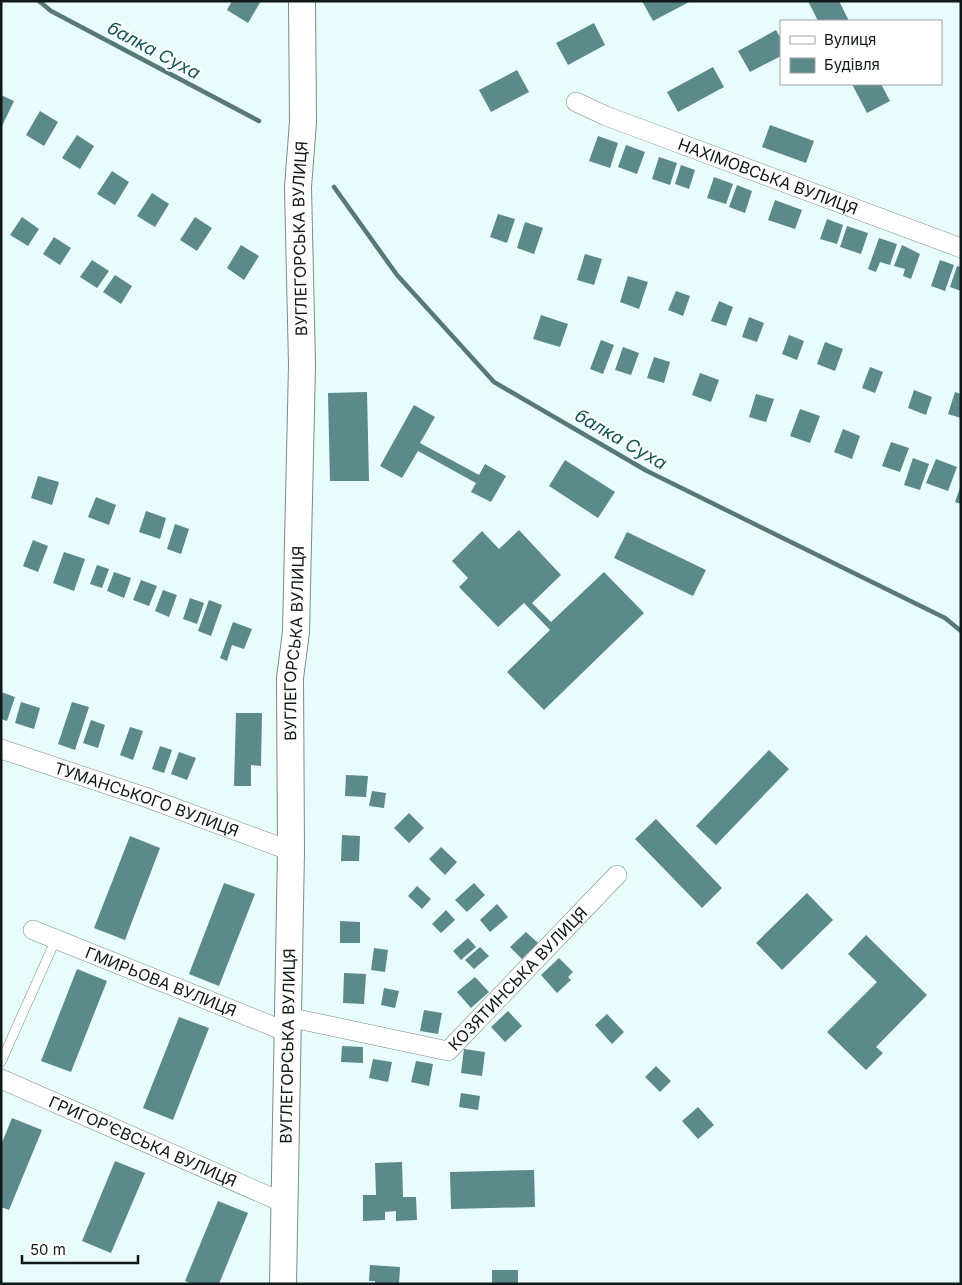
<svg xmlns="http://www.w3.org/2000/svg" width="962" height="1285" font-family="Inter,sans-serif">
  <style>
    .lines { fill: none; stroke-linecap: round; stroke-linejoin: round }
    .stream { stroke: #567879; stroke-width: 4.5 }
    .building { fill: #5c898a }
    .lane-casing { stroke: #798a8a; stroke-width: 10 }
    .street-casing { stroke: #798a8a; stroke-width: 20 }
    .secondary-casing { stroke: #798a8a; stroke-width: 28 }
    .lane { stroke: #fff; stroke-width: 9 }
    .street { stroke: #fff; stroke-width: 19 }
    .secondary { stroke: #fff; stroke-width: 26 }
    .labels { text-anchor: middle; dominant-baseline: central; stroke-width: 4; stroke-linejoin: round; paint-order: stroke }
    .street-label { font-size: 16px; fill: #111818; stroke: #fff }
    .water-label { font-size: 18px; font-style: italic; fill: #105456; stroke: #fff }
  </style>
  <rect width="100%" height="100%" fill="#e8fcfc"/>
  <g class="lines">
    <path class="stream" d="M39 1 51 11 259 121
      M334 187 397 275 494 382 647 471 945 618 961 631"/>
  </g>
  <path class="building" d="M232 1H261L248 23 227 10Z
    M642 1H691L653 21Z
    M808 1H839L849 21H818Z
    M594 23 605 45 568 65 556 43Z
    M776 30 781 39V56L750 72 738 51Z
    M713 67 724 87 678 112 667 92Z
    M517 70 529 92 491 112 479 90Z
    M852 84H881L890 101 867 113Z
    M1 95 14 101 1 128Z
    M40 111 58 122 44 146 26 135Z
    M770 125 814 141 806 163 762 147Z
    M77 135 94 146 80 169 62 158Z
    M598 136 618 143 610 168 589 161Z
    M626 145 645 152 637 174 618 167Z
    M659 157 677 163 670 185 652 179Z
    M681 165 695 170 689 189 675 184Z
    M112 171 129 182 115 205 97 194Z
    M714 177 733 184 726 204 707 198Z
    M737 185 752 191 745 213 729 207Z
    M152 193 169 204 155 227 137 216Z
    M775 200 802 210 795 229 768 220Z
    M498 214 515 219 507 243 490 237Z
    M22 217 39 229 28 246 10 235Z
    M195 217 212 228 197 251 180 240Z
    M827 219 843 225 837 244 820 239Z
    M525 222 543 228 534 254 517 248Z
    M847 226 868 233 861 254 840 247Z
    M54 237 71 248 60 265 43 254Z
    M879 238 897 244 890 265 880 262 876 272 868 269Z
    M241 245 259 256 244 280 227 268Z
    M902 245 920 254 911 279 903 276 905 269 894 266Z
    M585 254 602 259 594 285 577 280Z
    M92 260 109 271 97 288 80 277Z
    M940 260 954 265 945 291 931 286Z
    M957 266 961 267V291L950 287Z
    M115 275 132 286 121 304 103 292Z
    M628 276 648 282 639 309 620 302Z
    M676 291 690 296 683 316 668 310Z
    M719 301 733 307 726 326 711 321Z
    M541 315 568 324 560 347 533 339Z
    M749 317 764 323 757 342 742 337Z
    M789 335 804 341 797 360 782 354Z
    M601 340 614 345 603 374 590 369Z
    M825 342 843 349 835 371 817 364Z
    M623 347 639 353 631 375 615 370Z
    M654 357 670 362 664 383 647 378Z
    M870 367 883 372 875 393 862 388Z
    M700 373 719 380 711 402 692 395Z
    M914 390 932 397 926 415 908 408Z
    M367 392 369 481H330L328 393Z
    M955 392 961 394V418L948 414Z
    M756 394 774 399 766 422 749 417Z
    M414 405 435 417 420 443 479 475 485 464 506 476 491 502 471 492 476 483 418 451 402 478 380 466Z
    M800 409 820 416 810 443 790 436Z
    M843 429 860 436 852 459 834 452Z
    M891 442 909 448 900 472 882 466Z
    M913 458 929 464 920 490 904 485Z
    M936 459 957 467 948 491 926 483Z
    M565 460 615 492 598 518 549 486Z
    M38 476 59 482 52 505 31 498Z
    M961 485V504L955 502Z
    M96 497 116 505 109 525 88 517Z
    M146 511 166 518 160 539 139 532Z
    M175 524 189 529 181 554 167 549Z
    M519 530 561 575 532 603 551 622 604 572 644 613 544 710 507 672 550 630 524 603 498 627 459 587 468 578 452 561 482 531 499 549Z
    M627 532 706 570 693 596 614 558Z
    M33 540 48 546 38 572 23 566Z
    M64 552 85 559 74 591 53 583Z
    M97 565 109 569 102 588 90 584Z
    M114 572 131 578 124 598 107 591Z
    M141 580 157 586 149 606 133 600Z
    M163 590 177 595 169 617 155 611Z
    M190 598 204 603 197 624 183 619Z
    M209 600 222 605 211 636 198 631Z
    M233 622 252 629 244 649 232 645 227 661 220 658Z
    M1 692 15 697 7 721 1 719Z
    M21 702 40 708 34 729 15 723Z
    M72 702 89 707 75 750 58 744Z
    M236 713H262L261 766 251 765V786H234Z
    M91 720 105 725 98 748 83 743Z
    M130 727 143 731 133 760 120 755Z
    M160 746 172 750 164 773 152 769Z
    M769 750 789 769 716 845 696 826Z
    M179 752 196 758 187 780 171 774Z
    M346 775 368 776 366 797 345 796Z
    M372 791 386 793 384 808 369 806Z
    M409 813 424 828 409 843 394 828Z
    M656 819 722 888 702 908 635 839Z
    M342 835 360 836 359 861H341Z
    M130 836 160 848 125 940 94 928Z
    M441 847 457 862 445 875 429 859Z
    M224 883 255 894 219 986 189 974Z
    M474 883 485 895 467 912 455 900Z
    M417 886 431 899 422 909 408 896Z
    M807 893 833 920 782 970 756 943Z
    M497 904 508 917 490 932 480 920Z
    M446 910 455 920 441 933 432 924Z
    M340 921 360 922V943H340Z
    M526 932 538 943 522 959 510 947Z
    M866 935 927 995 876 1047 883 1053 866 1070 827 1032 877 982 848 954Z
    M468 938 476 947 461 960 453 951Z
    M480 947 489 956 474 969 465 960Z
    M374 948 388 950 385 972 371 970Z
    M559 958 573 972 568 977 571 980 557 993 541 975Z
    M77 969 107 981 71 1072 41 1061Z
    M344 973 366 974 364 1004 343 1003Z
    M475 977 489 992 471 1008 457 992Z
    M384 988 399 991 395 1008 381 1005Z
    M424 1010 442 1013 438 1034 420 1031Z
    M508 1011 522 1026 505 1042 491 1027Z
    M607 1014 624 1032 612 1044 595 1025Z
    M179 1017 209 1028 173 1120 143 1108Z
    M342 1046 363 1047V1063L341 1062Z
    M464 1049 485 1052 482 1076 461 1073Z
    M373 1059 392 1062 388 1082 369 1078Z
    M416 1061 433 1064 429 1086 411 1082Z
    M656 1066 671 1081 660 1092 645 1077Z
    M461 1093 480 1096 478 1110 459 1107Z
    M698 1107 714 1125 698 1139 682 1121Z
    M12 1118 42 1130 9 1210 1 1207V1145Z
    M115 1161 145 1173 111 1253 82 1241Z
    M402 1162 403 1197H416L417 1220 396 1221V1211L385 1212V1220L363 1221V1195H376L375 1163Z
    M534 1170 535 1207 451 1209 450 1172Z
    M218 1201 248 1213 219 1284H192L185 1281Z
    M370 1265 400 1267 399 1284H375V1281H369Z
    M492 1270H518V1284H492Z"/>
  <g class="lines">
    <defs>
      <path id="lane" d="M1 1062 56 939"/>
      <g id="street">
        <path id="s1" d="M576 102 606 116 961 248"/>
        <path id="s2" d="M1 749 145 797 291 851"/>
        <path id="s3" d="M33 930 287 1032"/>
        <path id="s4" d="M288 1017 448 1051 617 875"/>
        <path id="s5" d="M1 1079 284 1203"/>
      </g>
      <g id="secondary">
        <path id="s6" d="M283 1284 291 851 290 678 296 632 302 365 298 187 303 122 302 1"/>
      </g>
    </defs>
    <use href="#lane" class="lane-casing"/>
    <use href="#street" class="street-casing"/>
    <use href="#secondary" class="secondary-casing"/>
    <use href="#lane" class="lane"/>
    <use href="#street" class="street"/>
    <use href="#secondary" class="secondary"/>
  </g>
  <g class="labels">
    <g class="street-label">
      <text stroke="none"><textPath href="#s1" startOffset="206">НАХІМОВСЬКА ВУЛИЦЯ</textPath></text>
      <text stroke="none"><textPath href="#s6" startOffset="1046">ВУГЛЕГОРСЬКА ВУЛИЦЯ</textPath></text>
      <text stroke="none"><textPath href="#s6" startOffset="641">ВУГЛЕГОРСЬКА ВУЛИЦЯ</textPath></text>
      <text stroke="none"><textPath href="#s2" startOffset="154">ТУМАНСЬКОГО ВУЛИЦЯ</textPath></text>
      <text stroke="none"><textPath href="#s4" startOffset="264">КОЗЯТИНСЬКА ВУЛИЦЯ</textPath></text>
      <text stroke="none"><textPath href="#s3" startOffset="138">ГМИРЬОВА ВУЛИЦЯ</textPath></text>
      <text stroke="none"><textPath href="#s6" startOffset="238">ВУГЛЕГОРСЬКА ВУЛИЦЯ</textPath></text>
      <text stroke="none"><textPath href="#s5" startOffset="155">ГРИГОР’ЄВСЬКА ВУЛИЦЯ</textPath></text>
    </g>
    <g class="water-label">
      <text transform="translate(154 50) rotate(28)">балка Суха</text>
      <text transform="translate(621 439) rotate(30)">балка Суха</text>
    </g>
  </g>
  <rect width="962" height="1285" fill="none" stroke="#111818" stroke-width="5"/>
  <rect x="780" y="20" width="162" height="65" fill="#ffffff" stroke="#a0a3a3"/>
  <rect x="790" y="36" width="25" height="8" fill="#ffffff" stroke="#a0a3a3"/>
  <text x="824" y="45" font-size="15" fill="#111818">Вулиця</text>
  <rect x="790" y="58" width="25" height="15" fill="#5c898a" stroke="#a0a3a3"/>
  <text x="824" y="70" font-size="15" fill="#111818">Будівля</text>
  <path d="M22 1255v8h116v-8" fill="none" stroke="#111818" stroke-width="2.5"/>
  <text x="30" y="1255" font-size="15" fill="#111818" stroke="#ffffff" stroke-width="4" paint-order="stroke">50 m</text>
</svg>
